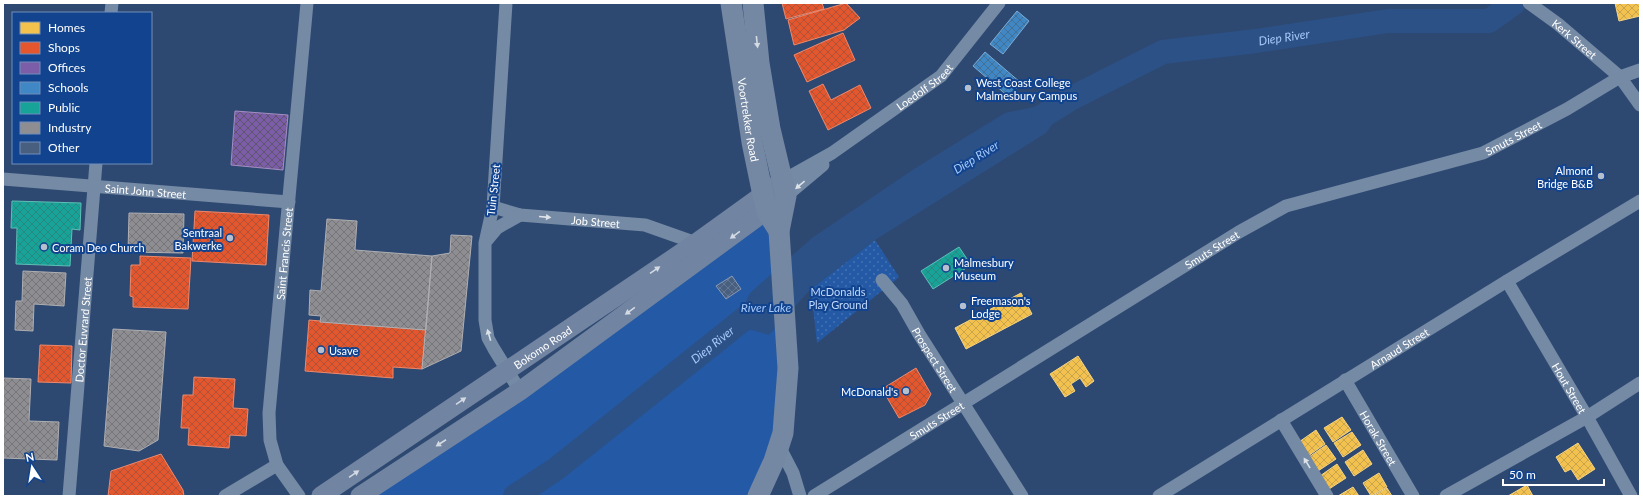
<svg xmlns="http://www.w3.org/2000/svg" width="1643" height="499" font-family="Lato,sans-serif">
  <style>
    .grass { fill: #2459a5 }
    .park { fill: url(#park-dots) }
    .water { fill: #2c5187 }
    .homes { fill: url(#homes-cross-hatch); stroke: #f6d483 }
    .shops { fill: url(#shops-cross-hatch); stroke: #ec896d }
    .offices { fill: url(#offices-cross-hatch); stroke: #a38ec1 }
    .schools { fill: url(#schools-cross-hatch); stroke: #79acd6 }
    .public { fill: url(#public-cross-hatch); stroke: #5dbfb7 }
    .industry { fill: url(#industry-cross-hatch); stroke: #afafb3 }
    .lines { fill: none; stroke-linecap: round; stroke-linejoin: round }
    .river { stroke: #2c5187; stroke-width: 24 }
    .building { fill: url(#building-cross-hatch); stroke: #899ab4 }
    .minor { stroke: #758aa5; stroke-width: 13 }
    .secondary { stroke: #7184a1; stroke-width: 19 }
    .primary { stroke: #7488a3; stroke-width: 21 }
    .oneway { fill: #d5dbe3 }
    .oneway2 { fill: #dce2e8 }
    .oneway3 { fill: #d4dae3 }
    .poi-dot { fill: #b6bfcd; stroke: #11438e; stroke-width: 1.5 }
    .labels { text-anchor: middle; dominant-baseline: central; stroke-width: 4; stroke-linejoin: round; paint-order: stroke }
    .street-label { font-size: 11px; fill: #fff; stroke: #11438e }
    .poi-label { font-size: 11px; fill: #fff; stroke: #11438e; text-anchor: start }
    .park-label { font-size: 11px; fill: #c1dafd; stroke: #11438e }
    .water-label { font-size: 12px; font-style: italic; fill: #a6c9f9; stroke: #11438e }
  </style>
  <defs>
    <pattern id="park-dots" width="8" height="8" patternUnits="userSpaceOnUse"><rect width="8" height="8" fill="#2459a5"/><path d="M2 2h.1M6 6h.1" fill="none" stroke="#4572b2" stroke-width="1.8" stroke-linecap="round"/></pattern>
    <pattern id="homes-cross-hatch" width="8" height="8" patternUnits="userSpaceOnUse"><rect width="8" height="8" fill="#f2c14e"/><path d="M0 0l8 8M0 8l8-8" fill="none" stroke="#c8a44e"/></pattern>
    <pattern id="shops-cross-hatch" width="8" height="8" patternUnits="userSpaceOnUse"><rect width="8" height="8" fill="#e4572e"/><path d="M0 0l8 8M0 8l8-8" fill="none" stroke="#af5338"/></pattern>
    <pattern id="offices-cross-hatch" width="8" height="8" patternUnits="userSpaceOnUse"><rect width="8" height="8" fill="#7b5ea7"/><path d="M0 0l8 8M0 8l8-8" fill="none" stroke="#5f5370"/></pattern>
    <pattern id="schools-cross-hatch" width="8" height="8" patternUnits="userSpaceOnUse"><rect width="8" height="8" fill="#3f88c5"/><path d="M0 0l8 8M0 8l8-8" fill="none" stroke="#447095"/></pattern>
    <pattern id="public-cross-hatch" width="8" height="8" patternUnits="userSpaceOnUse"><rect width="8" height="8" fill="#17a398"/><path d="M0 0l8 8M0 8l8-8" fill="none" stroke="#278981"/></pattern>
    <pattern id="industry-cross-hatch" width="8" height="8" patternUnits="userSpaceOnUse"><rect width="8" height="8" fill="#8d8d92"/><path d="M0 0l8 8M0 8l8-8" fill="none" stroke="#76767a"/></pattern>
    <pattern id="building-cross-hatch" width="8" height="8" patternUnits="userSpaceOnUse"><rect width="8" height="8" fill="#495f7f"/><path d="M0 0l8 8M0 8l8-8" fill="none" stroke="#647792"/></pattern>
  </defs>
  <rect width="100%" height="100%" fill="#2e4971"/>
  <path class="grass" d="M767 212 788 368 758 496H360Z"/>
  <path class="park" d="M875 240 899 277 817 343 811 289Z"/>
  <path class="water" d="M1070 99 1046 133 875 240 811 289 769 335 734 325 750 293 812 238 914 169 1005 113Z"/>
  <path class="homes" d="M1615 3H1640V16L1619 21Z
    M1021 293 1032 314 966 349 955 328Z
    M1078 356 1094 381 1086 387 1080 378 1071 384 1075 391 1065 397 1050 374Z
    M1342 417 1351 430 1333 442 1324 428Z
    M1316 430 1325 444 1308 456 1299 442Z
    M1352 432 1361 445 1343 457 1334 443Z
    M1578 443 1595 469 1578 480 1571 469 1565 472 1556 457Z
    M1326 445 1336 459 1318 471 1309 457Z
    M1363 450 1372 464 1354 476 1345 462Z
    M1337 464 1346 478 1329 489 1320 476Z
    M1379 473 1387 487 1371 496 1363 483Z
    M1527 485 1533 496H1508Z
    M1353 487 1359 496H1338Z
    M1387 488 1392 496H1373Z"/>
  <path class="shops" d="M782 3H822L824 9 786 19Z
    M846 3 860 18 844 30 794 45 788 20Z
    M843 33 855 60 807 82 794 55Z
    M823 84 831 100 860 85 871 108 828 130 809 91Z
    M195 211 269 215 266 265 192 261Z
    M140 256 191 258 188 309 133 307V297L130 296 131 265H140Z
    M309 320 426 330 422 369 393 367V378L305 371Z
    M40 345 72 346 71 383 38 382Z
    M916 368 931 394 925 405 899 418 882 389Z
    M194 377 235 379 233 408 248 409 246 436 230 435 229 448 188 445 189 428H181L183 395H193Z
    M161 454 183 490 184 496H108L111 471Z"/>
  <path class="offices" d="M235 111 288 115 283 170 231 165Z"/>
  <path class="schools" d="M1017 11 1029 21 1003 54 990 44Z
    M985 52 1021 83 1009 97 973 66Z"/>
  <path class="public" d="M12 201 81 203 80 230 72 229 70 266 16 264 17 228H11Z
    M959 247 971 265 933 289 921 271Z"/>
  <path class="industry" d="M129 213 184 214 183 253 128 252Z
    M327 219 357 221 355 250 432 256 426 330 320 322 321 316 309 315 310 290 321 291Z
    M451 235 472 236 461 351 422 369 432 256 450 253Z
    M23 271 66 273 64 306 34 304 33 331 15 330 16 301H22Z
    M113 329 166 332 158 440 139 451 104 446Z
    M3 378 31 379 29 421 59 422 57 460 3 458Z"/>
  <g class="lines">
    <g class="river">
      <path id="s1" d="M1043 116 1070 99 1163 52 1256 41 1388 21H1489L1514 3"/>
      <path id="s2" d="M515 496 556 469 760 306"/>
    </g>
  </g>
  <path class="building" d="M732 276 741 289 726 299 716 286Z"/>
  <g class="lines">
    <g class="minor">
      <path d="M506 3 493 207 485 243V320L488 338 494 349 520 391"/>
      <path id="s3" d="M1529 3 1558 24 1620 77 1640 105"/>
      <path d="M111 13 112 3"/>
      <path id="s4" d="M3 179 289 202"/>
      <path id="s5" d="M782 181 832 153 941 76 999 3"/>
      <path d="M786 196 823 165"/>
      <path id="s6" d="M493 207 520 215 645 225 696 243"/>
      <path d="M487 240 497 228 520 215"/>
      <path id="s7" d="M882 280 902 304 919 334 1022 496"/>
      <path id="s8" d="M1507 281 1587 417 1631 496"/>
      <path id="s9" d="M1345 380 1413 496"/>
      <path d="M1281 420 1327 496"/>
      <path d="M779 446 793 473 800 496"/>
      <path id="s10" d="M69 496 96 163"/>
      <path d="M225 496 277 465"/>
      <path id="s11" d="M299 496 277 465 270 440 269 413 307 3"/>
      <path id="s12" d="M814 496 1239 232 1286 206 1483 153 1567 109 1620 77 1640 70"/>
      <path id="s13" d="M1159 496 1507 281 1640 201"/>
      <path d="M1446 496 1587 417 1640 383"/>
    </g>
    <g class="secondary">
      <path id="s14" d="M321 496 696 243 782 181"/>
      <path d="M360 496 520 391 778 202"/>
    </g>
    <g class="primary">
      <path id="s15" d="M731 3 752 142 763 195 767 212 779 231"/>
      <path d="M753 3 759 63 770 129 786 196 779 231 788 368 783 433 774 461 758 496"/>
    </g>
  </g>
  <defs><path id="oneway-solid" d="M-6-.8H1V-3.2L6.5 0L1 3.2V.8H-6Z"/></defs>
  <use class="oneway" href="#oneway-solid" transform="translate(757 42) rotate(84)"/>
  <g class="oneway2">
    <use href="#oneway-solid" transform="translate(800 185) rotate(140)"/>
    <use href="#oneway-solid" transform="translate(545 217) rotate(5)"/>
    <use href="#oneway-solid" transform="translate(489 335) rotate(-106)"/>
    <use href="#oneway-solid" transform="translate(1307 463) rotate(-121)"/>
  </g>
  <g class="oneway3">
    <use href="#oneway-solid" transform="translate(735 235) rotate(144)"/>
    <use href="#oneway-solid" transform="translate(655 270) rotate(-34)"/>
    <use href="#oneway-solid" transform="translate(630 311) rotate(144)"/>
    <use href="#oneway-solid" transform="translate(461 401) rotate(-34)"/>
    <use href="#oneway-solid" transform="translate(441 443) rotate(147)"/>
    <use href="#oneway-solid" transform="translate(354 474) rotate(-34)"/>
  </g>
  <g class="poi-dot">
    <circle cx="968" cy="88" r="4"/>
    <circle cx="1601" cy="176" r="4"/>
    <circle cx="230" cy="238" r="4"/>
    <circle cx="44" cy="247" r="4"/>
    <circle cx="946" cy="268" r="4"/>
    <circle cx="963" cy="306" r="4"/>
    <circle cx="321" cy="350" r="4"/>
    <circle cx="906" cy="391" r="4"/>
  </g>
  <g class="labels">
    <g class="street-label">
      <text stroke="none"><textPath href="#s3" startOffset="58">Kerk Street</textPath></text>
      <text stroke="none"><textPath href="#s5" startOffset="171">Loedolf Street</textPath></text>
      <text stroke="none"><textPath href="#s15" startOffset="118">Voortrekker Road</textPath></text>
      <text stroke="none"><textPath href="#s12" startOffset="792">Smuts Street</textPath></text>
      <text transform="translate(493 190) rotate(-84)">Tuin Street</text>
      <text stroke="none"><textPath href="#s4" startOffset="143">Saint John Street</textPath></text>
      <text stroke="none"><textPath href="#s6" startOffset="104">Job Street</textPath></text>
      <text stroke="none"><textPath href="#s12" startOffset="468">Smuts Street</textPath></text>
      <text stroke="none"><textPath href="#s11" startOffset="251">Saint Francis Street</textPath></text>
      <text stroke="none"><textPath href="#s10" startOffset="167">Doctor Euvrard Street</textPath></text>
      <text stroke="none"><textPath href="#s14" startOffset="267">Bokomo Road</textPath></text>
      <text stroke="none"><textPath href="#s13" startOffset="282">Arnaud Street</textPath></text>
      <text stroke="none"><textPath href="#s7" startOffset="96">Prospect Street</textPath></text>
      <text stroke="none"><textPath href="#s8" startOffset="124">Hout Street</textPath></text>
      <text stroke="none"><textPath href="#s12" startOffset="144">Smuts Street</textPath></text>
      <text stroke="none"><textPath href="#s9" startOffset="67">Horak Street</textPath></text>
    </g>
    <g class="poi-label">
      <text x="976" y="82">West Coast College<tspan x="976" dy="13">Malmesbury Campus</tspan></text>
      <text x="1593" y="170" text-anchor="end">Almond<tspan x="1593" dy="13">Bridge B&amp;B</tspan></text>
      <text x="222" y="232" text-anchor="end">Sentraal<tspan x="222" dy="13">Bakwerke</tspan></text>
      <text x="52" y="247">Coram Deo Church</text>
      <text x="954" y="262">Malmesbury<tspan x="954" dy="13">Museum</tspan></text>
      <text x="971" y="300">Freemason's<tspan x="971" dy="13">Lodge</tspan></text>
      <text x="329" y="350">Usave</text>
      <text x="898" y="391" text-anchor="end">McDonald's</text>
    </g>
    <g class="park-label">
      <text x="838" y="291">McDonalds<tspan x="838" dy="13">Play Ground</tspan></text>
    </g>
    <g class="water-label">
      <text stroke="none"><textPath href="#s1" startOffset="258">Diep River</textPath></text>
      <text transform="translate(976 157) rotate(-32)">Diep River</text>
      <text x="766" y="307">River Lake</text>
      <text stroke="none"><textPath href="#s2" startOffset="249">Diep River</textPath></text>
    </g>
  </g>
  <rect width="1643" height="499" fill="none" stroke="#ffffff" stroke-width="8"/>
  <rect x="12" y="12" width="140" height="152" fill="#11438e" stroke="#708ebb"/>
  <rect x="20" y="22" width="20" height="12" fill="#f2c14e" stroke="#708ebb"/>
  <text x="48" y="32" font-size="12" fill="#ffffff">Homes</text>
  <rect x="20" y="42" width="20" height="12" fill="#e4572e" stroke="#708ebb"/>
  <text x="48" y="52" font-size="12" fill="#ffffff">Shops</text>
  <rect x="20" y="62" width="20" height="12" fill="#7b5ea7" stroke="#708ebb"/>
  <text x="48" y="72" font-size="12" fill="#ffffff">Offices</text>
  <rect x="20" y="82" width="20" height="12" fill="#3f88c5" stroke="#708ebb"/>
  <text x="48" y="92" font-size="12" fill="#ffffff">Schools</text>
  <rect x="20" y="102" width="20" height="12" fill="#17a398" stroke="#708ebb"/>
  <text x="48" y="112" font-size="12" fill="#ffffff">Public</text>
  <rect x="20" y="122" width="20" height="12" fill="#8d8d92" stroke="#708ebb"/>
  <text x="48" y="132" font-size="12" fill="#ffffff">Industry</text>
  <rect x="20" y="142" width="20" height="12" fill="#495f7f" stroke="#708ebb"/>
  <text x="48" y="152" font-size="12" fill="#ffffff">Other</text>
  <g transform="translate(32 467) rotate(348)" stroke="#11438e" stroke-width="3" paint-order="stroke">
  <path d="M0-3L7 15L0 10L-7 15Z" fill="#ffffff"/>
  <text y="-6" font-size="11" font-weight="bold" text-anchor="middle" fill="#ffffff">N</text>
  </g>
  <path d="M1503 479v6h101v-6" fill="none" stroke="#ffffff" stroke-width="2"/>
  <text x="1509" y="479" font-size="12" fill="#ffffff" stroke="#11438e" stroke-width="3" paint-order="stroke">50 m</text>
</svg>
